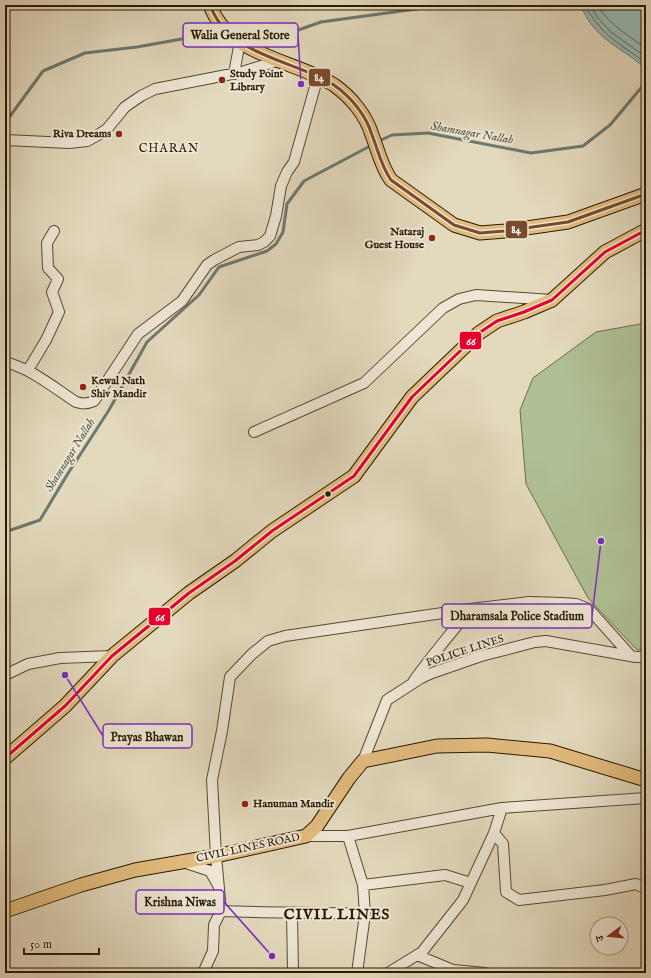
<svg xmlns="http://www.w3.org/2000/svg" width="651" height="978" font-family="'IM FELL English','Noto Serif Devanagari',serif">
  <style>
    .green { fill: #afc094; stroke: #6c6c4a }
    .water { fill: #97b9b8; stroke: #6b796f }
    .lines { fill: none; stroke-linecap: round; stroke-linejoin: round }
    .shore { stroke: #60695c; stroke-width: 1 }
    .stream { stroke: #6b796f; stroke-width: 3 }
    .minor-casing { stroke: #584930; stroke-width: 12 }
    .major-casing { stroke: #291901; stroke-width: 15 }
    .minor { stroke: #ede6d4; stroke-width: 10 }
    .major { stroke: #e2bc7e; stroke-width: 13 }
    .bus-1-casing { stroke: #ede6d4; stroke-width: 6 }
    .bus-2-casing { stroke: #ede6d4; stroke-width: 6 }
    .bus-1 { stroke: #e4002b; stroke-width: 3 }
    .bus-2 { stroke: #7a4b2a; stroke-width: 3 }
    .poi-dot { fill: #8f2418; stroke: #ede6d4; stroke-width: 1.5 }
    .bus-dot { fill: #291901; stroke: #ede6d4; stroke-width: 1.5 }
    .labels { text-anchor: middle; dominant-baseline: central; stroke-width: 4; stroke-linejoin: round; paint-order: stroke }
    .poi-label { font-size: 11px; font-weight: bold; fill: #291901; stroke: #ede6d4; text-anchor: start }
    .street-label { font-size: 11px; fill: #291901; stroke: #ede6d4 }
    .water-label { font-size: 12px; font-style: italic; fill: #505141; stroke: #ede6d4 }
    .neighbourhood-label { font-size: 12px; letter-spacing: 1px; fill: #291901; stroke: #ede6d4 }
    .district-label { font-size: 15px; font-weight: bold; letter-spacing: 1px; fill: #291901; stroke: #ede6d4 }
    .leader { fill: none; stroke: #7b2cbf; stroke-width: 1.5 }
    .callout-dot { fill: #7b2cbf; stroke: #ede6d4; stroke-width: 1.5 }
    .callout { fill: #ede6d4; stroke: #7b2cbf; stroke-width: 1.5 }
    .callout-label { font-size: 12px; text-anchor: middle; font-weight: bold; fill: #291901 }
    .line-badge { stroke: #ede6d4; stroke-width: 1.5 }
    .badge-label { font-size: 11px; text-anchor: middle; font-weight: bold; fill: #fff }
  </style>
  <rect width="100%" height="100%" fill="#e3d9bd"/>
  <filter id="stains"><feTurbulence type="fractalNoise" baseFrequency=".005" numOctaves="4"/><feColorMatrix values="0 0 0 0 .2 0 0 0 0 .09 0 0 0 0 .02 0 0 0 .5 -.17"/></filter>
  <radialGradient id="worn" r=".72"><stop offset=".6" stop-color="#630" stop-opacity="0"/><stop offset="1" stop-color="#630" stop-opacity=".3"/></radialGradient>
  <path class="green" d="M646 323V649L637 650 588 598 526 484 520 410 533 378 596 332Z"/>
  <path class="water" d="M580 5H634L646 11V69C629 53 605 43 591 24 587 18 583 11 580 5Z"/>
  <g class="lines">
    <path class="shore" d="M584 5C591 16 598 26 608 35 620 46 634 53 646 64
      M590 5 598 18 611 32 646 57
      M597 5C610 26 628 34 646 49"/>
    <path class="stream" d="M241 36 287 34 321 22 431 7 433 5
      M5 123 43 71 85 53 137 47 210 34 227 44 232 41
      M379 141 392 135 428 133 531 153 583 146 610 125 646 82
      M5 534 11 530 40 520 67 475 109 410 147 342 199 295 219 267 267 251 276 244 283 232 287 204 304 181 372 145"/>
    <defs>
      <path id="minor" d="M234 74 240 41
        M5 140 69 143 87 141 98 135 107 129 125 107 141 96 155 89 242 72 277 61
        M5 362C32 369 53 387 76 402 83 404 87 404 94 401L138 334 182 301 207 265 214 260 239 247 258 245 264 242 270 236 276 216 281 186 287 172 294 162 318 76
        M28 370 46 340 59 312 52 292 58 279 48 268 47 243 54 231
        M254 432 364 383 443 308 459 299 476 295 552 300
        M5 675 28 664 60 658 112 656
        M413 682C431 656 451 634 470 609
        M363 761 387 700 421 678 432 673 481 656 535 642 546 641 636 657H646
        M494 833 503 844 506 892 519 900 605 890 636 884 646 889
        M306 836H348L502 808 646 798
        M348 836 363 885 365 914 357 973
        M183 862 210 871 218 885
        M363 885 445 875 471 883
        M221 911C269 913 317 912 365 914
        M292 913 293 971
        M417 955 453 970 485 973
        M203 973 213 951 214 925 221 911 216 856 212 780 222 731 230 677 252 654 268 641 285 636 470 609 529 602 562 603 576 604 589 609 630 655
        M388 973 422 952 463 900 494 833 502 808"/>
      <path id="major" d="M210 5C229 57 293 59 334 85 351 97 366 115 372 135 378 150 381 166 391 180L454 225 480 233 505 231 568 222 646 194
        M5 758 65 706 112 656 189 593 235 561 272 531 354 476 412 397 479 333 497 321 524 312 552 300 605 252 646 230
        M5 911 81 885 135 870 216 856 306 836 317 826 349 778 363 761 437 746 487 745 550 751 646 780"/>
    </defs>
    <use href="#minor" class="minor-casing"/>
    <use href="#major" class="major-casing"/>
    <use href="#minor" class="minor"/>
    <use href="#major" class="major"/>
    <defs>
      <path id="bus-1" d="M5 758 65 706 112 656 189 593 235 561 272 531 354 476 412 397 479 333 497 321 524 312 552 300 605 252 646 230"/>
      <path id="bus-2" d="M210 5C229 57 293 59 334 85 351 97 366 115 372 135 378 150 381 166 391 180L454 225 480 233 505 231 568 222 646 194"/>
    </defs>
    <use href="#bus-1" class="bus-1-casing"/>
    <use href="#bus-2" class="bus-2-casing"/>
    <use href="#bus-1" class="bus-1"/>
    <use href="#bus-2" class="bus-2"/>
  </g>
  <g class="poi-dot">
    <circle cx="222" cy="80" r="4"/>
    <circle cx="119" cy="134" r="4"/>
    <circle cx="432" cy="238" r="4"/>
    <circle cx="83" cy="387" r="4"/>
    <circle cx="245" cy="804" r="4"/>
  </g>
  <circle class="bus-dot" cx="328" cy="494" r="3.5"/>
  <g class="labels">
    <g class="poi-label">
      <text x="230" y="74">Study Point<tspan x="230" dy="13">Library</tspan></text>
      <text x="111" y="134" text-anchor="end">Riva Dreams</text>
      <text x="424" y="232" text-anchor="end">Nataraj<tspan x="424" dy="13">Guest House</tspan></text>
      <text x="91" y="381">Kewal Nath<tspan x="91" dy="13">Shiv Mandir</tspan></text>
      <text x="253" y="804">Hanuman Mandir</text>
    </g>
    <g class="street-label">
      <text transform="translate(465 651) rotate(-18)">POLICE LINES</text>
      <text transform="translate(248 848) rotate(-12)">CIVIL LINES ROAD</text>
    </g>
    <g class="water-label">
      <text transform="translate(472 133) rotate(10)">Shamnagar Nallah</text>
      <text transform="translate(70 455) rotate(-58)">Shamnagar Nallah</text>
    </g>
    <g class="neighbourhood-label">
      <text x="169" y="148">CHARAN</text>
    </g>
    <g class="district-label">
      <text x="337" y="914">CIVIL LINES</text>
    </g>
  </g>
  <path class="leader" d="M301 84L298 35M601 541L592 616M65 675L103 736M272 956L224 902"/>
  <g class="callout-dot">
    <circle cx="301" cy="84" r="4"/>
    <circle cx="601" cy="541" r="4"/>
    <circle cx="65" cy="675" r="4"/>
    <circle cx="272" cy="956" r="4"/>
  </g>
  <g class="callout">
    <rect x="183" y="23" width="115" height="24" rx="4"/>
    <rect x="442" y="604" width="150" height="24" rx="4"/>
    <rect x="103" y="724" width="89" height="24" rx="4"/>
    <rect x="136" y="890" width="88" height="24" rx="4"/>
  </g>
  <g class="callout-label">
    <text x="240" y="39">Walia General Store</text>
    <text x="517" y="620">Dharamsala Police Stadium</text>
    <text x="147" y="741">Prayas Bhawan</text>
    <text x="180" y="906">Krishna Niwas</text>
  </g>
  <g class="line-badge">
    <rect x="308" y="68" width="23" height="19" rx="4" fill="#7a4b2a"/>
    <rect x="505" y="220" width="23" height="19" rx="4" fill="#7a4b2a"/>
    <rect x="459" y="331" width="23" height="19" rx="4" fill="#e4002b"/>
    <rect x="148" y="607" width="23" height="19" rx="4" fill="#e4002b"/>
  </g>
  <g class="badge-label">
    <text x="319" y="81">84</text>
    <text x="516" y="233">84</text>
    <text x="471" y="345">66</text>
    <text x="160" y="621">66</text>
  </g>
  <rect width="651" height="978" fill="none" stroke="#e3d9bd" stroke-width="20"/>
  <rect x="6" y="6" width="639" height="966" fill="none" stroke="#291901" stroke-width="2"/>
  <rect x="10" y="10" width="631" height="958" fill="none" stroke="#291901"/>
  <g transform="translate(609 936) rotate(254)"><circle r="19" fill="#ede6d4" stroke="#9f9480"/>
  <path d="M0-3L7 15L0 10L-7 15Z" fill="#8f2418"/>
  <text y="-6" font-size="11" font-weight="bold" text-anchor="middle" fill="#291901">उ</text>
  </g>
  <path d="M24 948v6h75v-6" fill="none" stroke="#291901" stroke-width="2"/>
  <text x="30" y="948" font-size="12" fill="#291901" stroke="#ede6d4" stroke-width="3" paint-order="stroke">50 m</text>
  <rect width="100%" height="100%" filter="url(#stains)"/>
  <rect width="100%" height="100%" fill="url(#worn)"/>
</svg>
